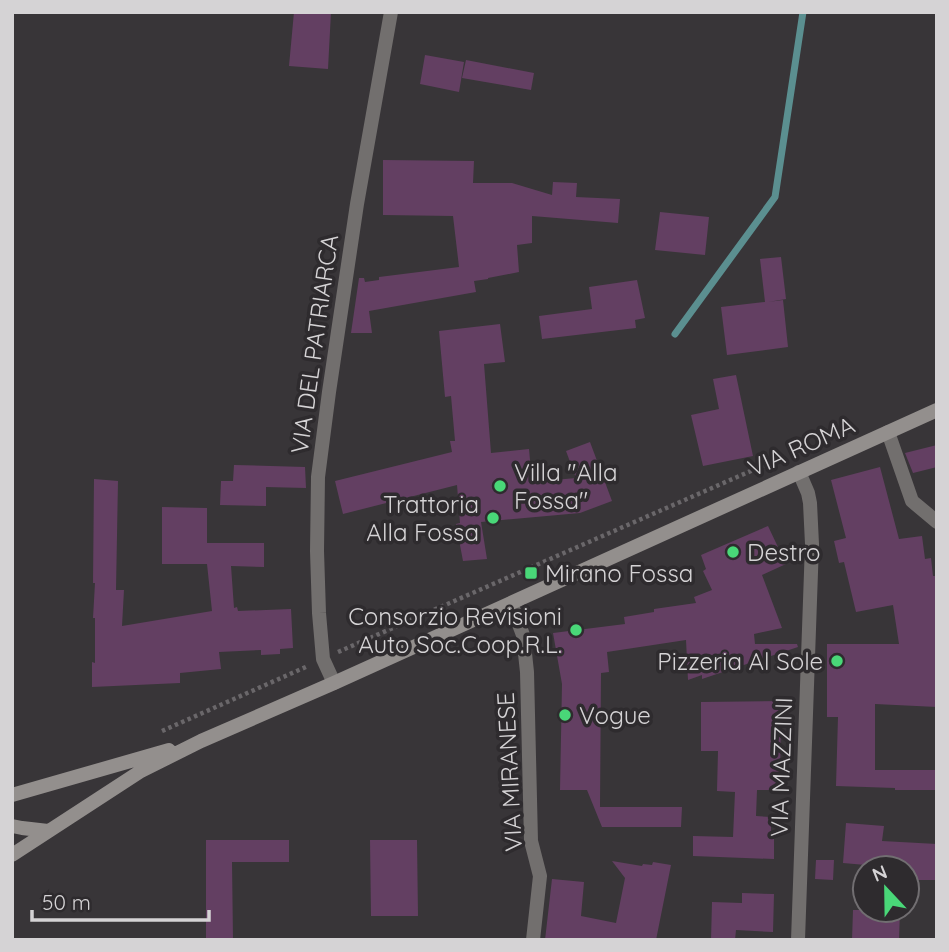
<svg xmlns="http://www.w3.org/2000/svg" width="949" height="952" font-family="Quicksand,sans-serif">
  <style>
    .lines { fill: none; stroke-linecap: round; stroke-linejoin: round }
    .stream { stroke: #5b8f90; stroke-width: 7 }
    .building { fill: #633f62 }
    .path { stroke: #6a676a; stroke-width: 4.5; stroke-dasharray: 3.5 3.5; stroke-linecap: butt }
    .street { stroke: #726f6e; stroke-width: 14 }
    .secondary { stroke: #938f8d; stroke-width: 14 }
    .poi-dot { fill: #49d778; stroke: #2e2b2e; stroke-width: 2.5 }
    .labels { text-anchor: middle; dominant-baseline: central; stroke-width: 7; stroke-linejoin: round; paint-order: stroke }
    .street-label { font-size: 24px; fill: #d5d3d5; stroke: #2e2b2e }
    .poi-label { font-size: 24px; fill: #d5d3d5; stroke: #2e2b2e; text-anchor: start }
  </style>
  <rect width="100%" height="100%" fill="#383538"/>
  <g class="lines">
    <path class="stream" d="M675 334 775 197 803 12"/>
  </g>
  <path class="building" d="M294 12H331L328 69 289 66Z
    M425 55 464 62 459 92 420 84Z
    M466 60 534 73 531 90 462 78Z
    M383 160 474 161 473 183H512L552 195 553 182 577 183 576 197 620 199 618 223 532 216V243L517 245 519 272 488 278V279L474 281 476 292 369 311 372 333H351L359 278H364L365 282 379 280V277L459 267 453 216 383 215Z
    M660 212 709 217 705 255 655 250Z
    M781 257 786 299 768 302 783 300 788 347 727 355 721 307 765 302 760 259Z
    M637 280 645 318 635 320 636 328 542 339 539 316 592 309 589 287Z
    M500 324 505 362 484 364 491 453 529 449 532 482 576 478 566 451 590 442 612 501 580 513 481 522 487 559 463 561 456 524 460 523 457 485 343 514 335 481 452 452 450 441H455L451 396 445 397 439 331Z
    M736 375 753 456 703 466 691 415 719 409 713 379Z
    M937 445V467L913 473 905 453Z
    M234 465 305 467 306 488 266 487V506L220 505 221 481H233Z
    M880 467 899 539 922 536 925 559 931 558 933 576H937V707L875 704V770H937V790H895V788L836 786 838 717H827V644H899L893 605 856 612 844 562 839 563 834 541 846 538 831 480Z
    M94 479 118 481 116 590H124L122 626 212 611 207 564H162V507L207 508V543H264V567L231 566 234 608 237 607 238 611 291 609 293 648 280 649V654L261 655V650L219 652 221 669 180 673V683L92 687V662L95 663V618H93L95 583H93Z
    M768 526 786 564 762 575 782 628 754 634 755 644H797L798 647 702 679V675L688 680 686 640 607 652 609 672 601 673 600 807H682L681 827H602L587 790H560L562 684 553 633 625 624 624 617 654 612V609L696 603 694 597 712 590 703 571 706 569 701 555Z
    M781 701 780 788H772V790H757L756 816 771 817V839H774V859L693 856V836L733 837 735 792 717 791 718 751H701V702Z
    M846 823 884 826 882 841 937 844V880H911V869L843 863Z
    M206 840H289V862H232L233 940H206Z
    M370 840H417L418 916H371Z
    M816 860H834L833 880 815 879Z
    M612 861 642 866 643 864 652 865 653 862 671 865 656 940H545L552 879 584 882 581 916 616 923 625 878Z
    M742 893 774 894 773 932 736 930 735 940H711L712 902 742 903Z
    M853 910H900L899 940H852Z"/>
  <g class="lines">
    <path class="path" d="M338 652 769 463
      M162 731 308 666"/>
    <path class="street" d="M888 432 912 501 937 522
      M511 603 523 635 527 672 531 841 540 876 533 940
      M334 683 323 659 319 613 317 551 318 477 329 392 357 204 391 12
      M798 940 812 544 810 503 808 493 799 472"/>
    <path class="secondary" d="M12 795 169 750
      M12 826 22 828 48 831
      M12 855 141 771 201 741 334 683 937 410"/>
  </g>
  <g class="poi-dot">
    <circle cx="500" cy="486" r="7"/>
    <circle cx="493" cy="518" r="7"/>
    <circle cx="733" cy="552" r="7"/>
    <rect x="524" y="566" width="14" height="14" rx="3.5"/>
    <circle cx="576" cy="630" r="7"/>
    <circle cx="837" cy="661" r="7"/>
    <circle cx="565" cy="715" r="7"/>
  </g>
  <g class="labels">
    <g class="street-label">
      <text transform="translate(314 344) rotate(-82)">VIA DEL PATRIARCA</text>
      <text transform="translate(801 446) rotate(-24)">VIA ROMA</text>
      <text transform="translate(781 767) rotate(-88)">VIA MAZZINI</text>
      <text transform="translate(509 772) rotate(-93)">VIA MIRANESE</text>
    </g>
    <g class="poi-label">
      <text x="514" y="472">Villa "Alla<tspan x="514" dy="28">Fossa"</tspan></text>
      <text x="479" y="504" text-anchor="end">Trattoria<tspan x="479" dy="28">Alla Fossa</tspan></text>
      <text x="747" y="552">Destro</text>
      <text x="545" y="573">Mirano Fossa</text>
      <text x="562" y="616" text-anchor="end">Consorzio Revisioni<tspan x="562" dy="28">Auto Soc.Coop.R.L.</tspan></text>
      <text x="823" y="661" text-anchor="end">Pizzeria Al Sole</text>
      <text x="579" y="715">Vogue</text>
    </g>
  </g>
  <rect width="949" height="952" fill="none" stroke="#d5d3d5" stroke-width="28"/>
  <g transform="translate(886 889) rotate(338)"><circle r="33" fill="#2e2b2e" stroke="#716e71" stroke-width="2"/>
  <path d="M0-5L12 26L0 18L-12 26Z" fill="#49d778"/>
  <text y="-10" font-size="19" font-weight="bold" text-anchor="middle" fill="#d5d3d5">N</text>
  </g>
  <path d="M32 910v10h177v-10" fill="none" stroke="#d5d3d5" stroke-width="3.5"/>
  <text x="42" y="910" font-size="21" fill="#d5d3d5" stroke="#2e2b2e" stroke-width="5" paint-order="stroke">50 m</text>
</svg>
